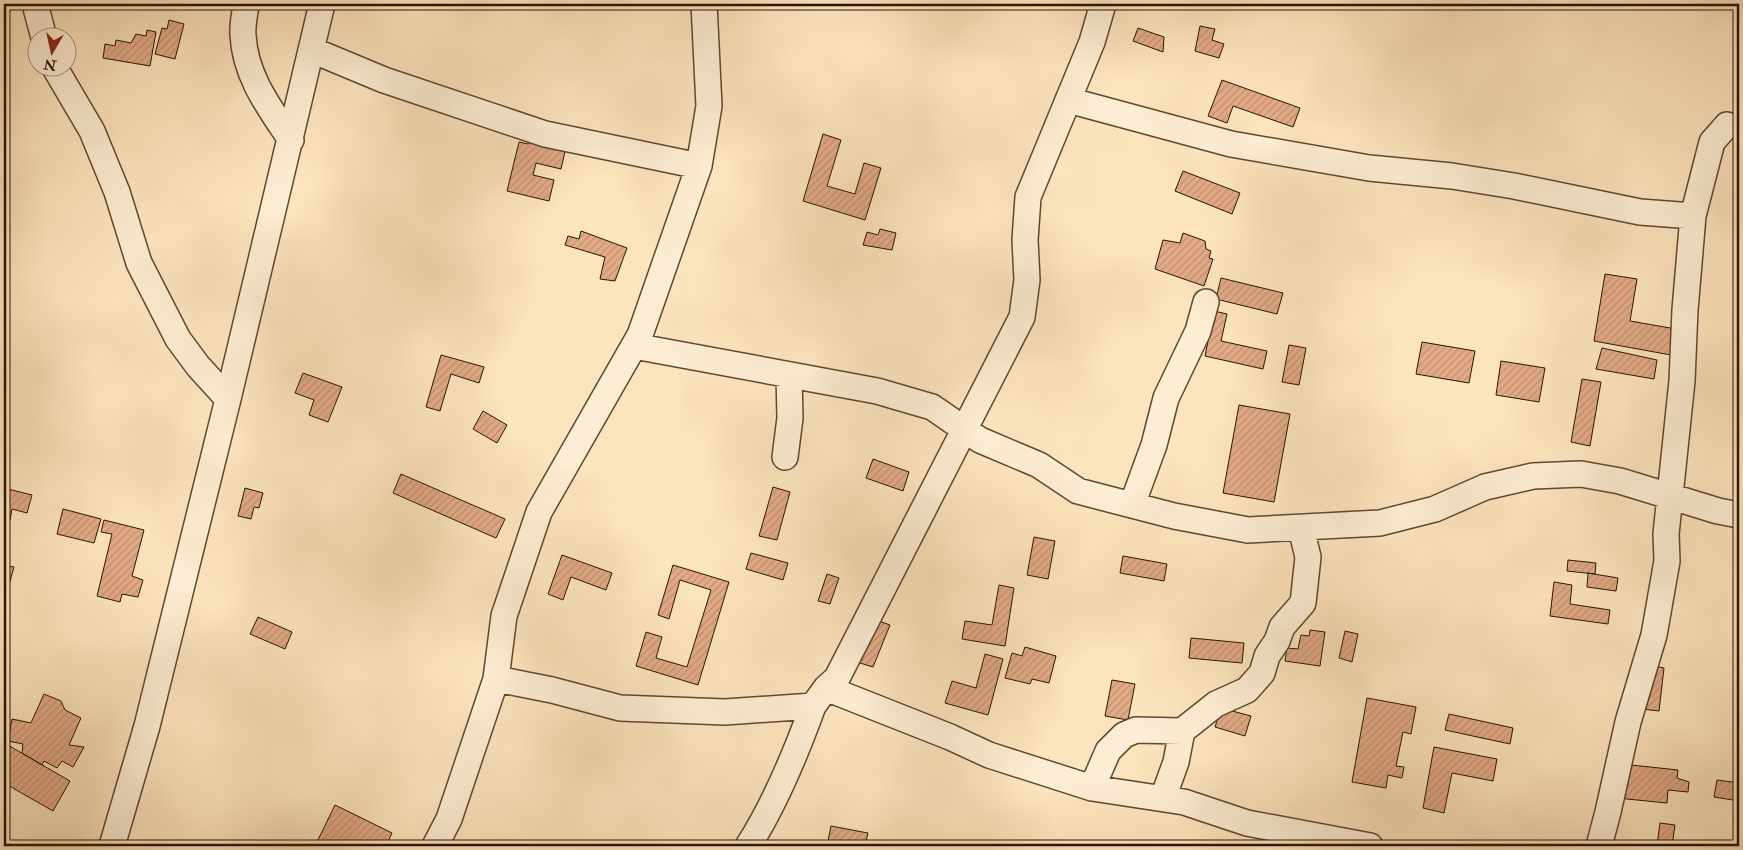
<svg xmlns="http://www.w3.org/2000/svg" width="1743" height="850" font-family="'IM FELL Double Pica',serif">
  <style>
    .building { fill: url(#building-hatch); stroke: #291400 }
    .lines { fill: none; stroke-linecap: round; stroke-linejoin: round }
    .street-casing { stroke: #5e482f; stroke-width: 28 }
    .street { stroke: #fdedd4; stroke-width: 25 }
  </style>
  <defs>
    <pattern id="building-hatch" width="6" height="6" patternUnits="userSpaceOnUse" patternTransform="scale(1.25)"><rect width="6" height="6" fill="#e2aa86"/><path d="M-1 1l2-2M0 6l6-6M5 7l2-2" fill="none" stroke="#c29172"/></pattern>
  </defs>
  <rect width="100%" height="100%" fill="#fce4bd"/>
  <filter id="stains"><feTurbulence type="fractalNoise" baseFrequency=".004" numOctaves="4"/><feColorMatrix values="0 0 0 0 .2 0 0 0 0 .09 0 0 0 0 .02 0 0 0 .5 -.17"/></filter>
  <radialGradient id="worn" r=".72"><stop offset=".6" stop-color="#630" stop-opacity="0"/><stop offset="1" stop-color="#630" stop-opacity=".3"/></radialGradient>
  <path class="building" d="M169 20 184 24 175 59 155 54 162 28 167 29Z
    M1200 26 1215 29 1212 40 1224 44 1219 58 1195 51Z
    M1138 28 1164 37 1163 52 1133 41Z
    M147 30 156 32 150 66 103 58 105 44 115 46 116 40 131 43 136 34 146 36Z
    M1222 80 1300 108 1293 127 1233 106 1227 123 1208 116Z
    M823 134 841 140 827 186 855 194 864 163 881 168 865 220 803 201Z
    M532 139 566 147 561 169 536 163 533 175 554 180 549 201 507 191 519 142 528 144Z
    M1183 171 1240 193 1232 214 1175 191Z
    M880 229 896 233 892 250 863 245 867 232 878 235Z
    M581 231 627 248 615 281 600 279 605 257 565 245 568 236 579 239Z
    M1183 233 1205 241 1206 249 1211 251 1209 258 1213 259 1204 286 1155 269 1163 240 1180 243Z
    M1605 274 1637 279 1630 321 1676 329 1671 355 1594 341Z
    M1221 278 1283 293 1277 314 1216 299Z
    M1214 311 1227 314 1221 341 1267 351 1263 369 1205 356Z
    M1422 342 1475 351 1469 383 1416 374Z
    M1289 345 1306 348 1299 385 1282 382Z
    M1602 348 1657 360 1654 379 1596 369Z
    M441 355 484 367 479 383 451 374 440 411 426 407Z
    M1501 361 1545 368 1539 402 1496 395Z
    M303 373 342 387 328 422 309 415 314 400 295 393Z
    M1582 379 1601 382 1590 446 1571 442Z
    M1239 405 1290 414 1274 502 1223 493Z
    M483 411 507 425 497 443 473 429Z
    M873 459 909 472 903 491 866 478Z
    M401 474 505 519 496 538 393 493Z
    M773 487 790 492 777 540 759 536Z
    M4 488 32 495 27 513 12 509 10 520 4 519Z
    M245 488 263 493 259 508 254 507 251 519 238 516Z
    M63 509 101 519 94 543 57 534Z
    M104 520 144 530 132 576 143 580 138 597 122 594 120 602 97 596 112 534 101 532Z
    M1034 537 1055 541 1048 579 1027 575Z
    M751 553 788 563 783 580 746 569Z
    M562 555 612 573 606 590 571 577 563 600 548 594Z
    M1123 556 1167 564 1164 581 1120 573Z
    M1568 560 1596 563 1595 574 1567 571Z
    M4 565 14 567 5 599H4Z
    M673 565 729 582 698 685 636 666 646 632 662 637 656 658 687 667 711 590 680 580 669 619 658 615Z
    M1588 573 1618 578 1616 591 1587 587Z
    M827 574 839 578 830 604 818 601Z
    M1554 582 1572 585 1570 604 1610 610 1608 624 1550 616Z
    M999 585 1014 588 1005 646 962 639 965 621 992 625Z
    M258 617 292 632 285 649 250 634Z
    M876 620 890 625 873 667 860 663Z
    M1310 630 1325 632 1320 666 1285 661 1287 648 1298 649 1301 635 1309 636Z
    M1345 631 1358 634 1352 662 1339 658Z
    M1191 638 1244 643 1242 663 1189 658Z
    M1025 647 1056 656 1049 683 1032 679 1030 684 1005 678 1012 653 1022 656Z
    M985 654 1003 659 988 715 945 703 952 681 976 688Z
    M1648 665 1664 668 1659 711 1642 709Z
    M1112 680 1135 684 1128 720 1105 716Z
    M44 694 61 701 65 710 81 718 69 745 84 747 73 767 62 761 57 768 44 761 42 765 22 753 23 744 8 741 12 719 31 723Z
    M1367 698 1416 707 1411 734 1403 732 1396 766 1404 767 1402 778 1388 775 1386 788 1352 782Z
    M1221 708 1251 716 1245 736 1215 727Z
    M1449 714 1513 728 1510 744 1445 730Z
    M6 744 70 781 53 811 4 783V749Z
    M1434 747 1497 759 1493 781 1452 773 1444 813 1423 808Z
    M1622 764 1678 770 1677 778 1689 782 1688 792 1668 790 1667 803 1617 798Z
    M1717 780 1739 783V801L1714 797Z
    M335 805 392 833 386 846H315Z
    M1660 823 1675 825 1672 846H1657Z
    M831 826 868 833 865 846H827Z"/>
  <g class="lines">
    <defs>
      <path id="street" d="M35 4 44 38
        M246 4C245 14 242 25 243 35 245 76 269 107 291 140
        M312 50 384 80 545 134 699 166
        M55 68 92 131 117 192 139 263 178 339 198 366 228 399
        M1068 100 1231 144 1369 168 1452 176 1514 186 1640 212 1693 216
        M634 346 877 391 932 407 980 440 1039 465 1078 491 1174 516 1248 530 1380 523 1435 509 1485 487 1533 476 1581 474 1620 481 1718 511 1739 515
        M785 457 790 418 789 376
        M1132 505 1154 445 1166 398 1198 331 1206 302
        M496 679 552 690 620 708 725 712 813 706 826 688 837 678 1022 317 1027 280 1025 240 1028 197 1092 42 1103 4
        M826 688 950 737 989 755 1092 788 1184 802 1247 823 1370 846
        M1092 788 1108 751 1124 735 1136 730 1182 731 1216 704 1247 690 1262 673 1267 656 1277 641 1282 627 1303 603 1308 557 1301 528
        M1163 798 1176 762 1182 731
        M112 846 147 726 228 399 322 4
        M435 846 449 819 496 679 504 616 539 512 640 335 699 166 709 106 704 4
        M748 846C775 804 796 753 813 706
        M1599 846 1608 812 1628 722 1654 635 1667 561 1666 534 1682 381 1685 310 1693 216 1712 142 1727 125"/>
    </defs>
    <use href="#street" class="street-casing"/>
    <use href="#street" class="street"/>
  </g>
  <rect width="1743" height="850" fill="none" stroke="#fce4bd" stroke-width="20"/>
  <rect x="5" y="5" width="1733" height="840" fill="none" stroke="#291400" stroke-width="2.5"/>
  <rect x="10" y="10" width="1723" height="830" fill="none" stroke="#291400"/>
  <g transform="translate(52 52) rotate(189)"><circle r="24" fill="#fdedd4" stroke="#a8967f"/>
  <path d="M0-4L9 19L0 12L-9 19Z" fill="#8f2418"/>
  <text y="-8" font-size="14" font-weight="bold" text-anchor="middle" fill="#291400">N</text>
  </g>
  <rect width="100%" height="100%" filter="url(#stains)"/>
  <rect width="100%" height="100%" fill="url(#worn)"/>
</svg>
